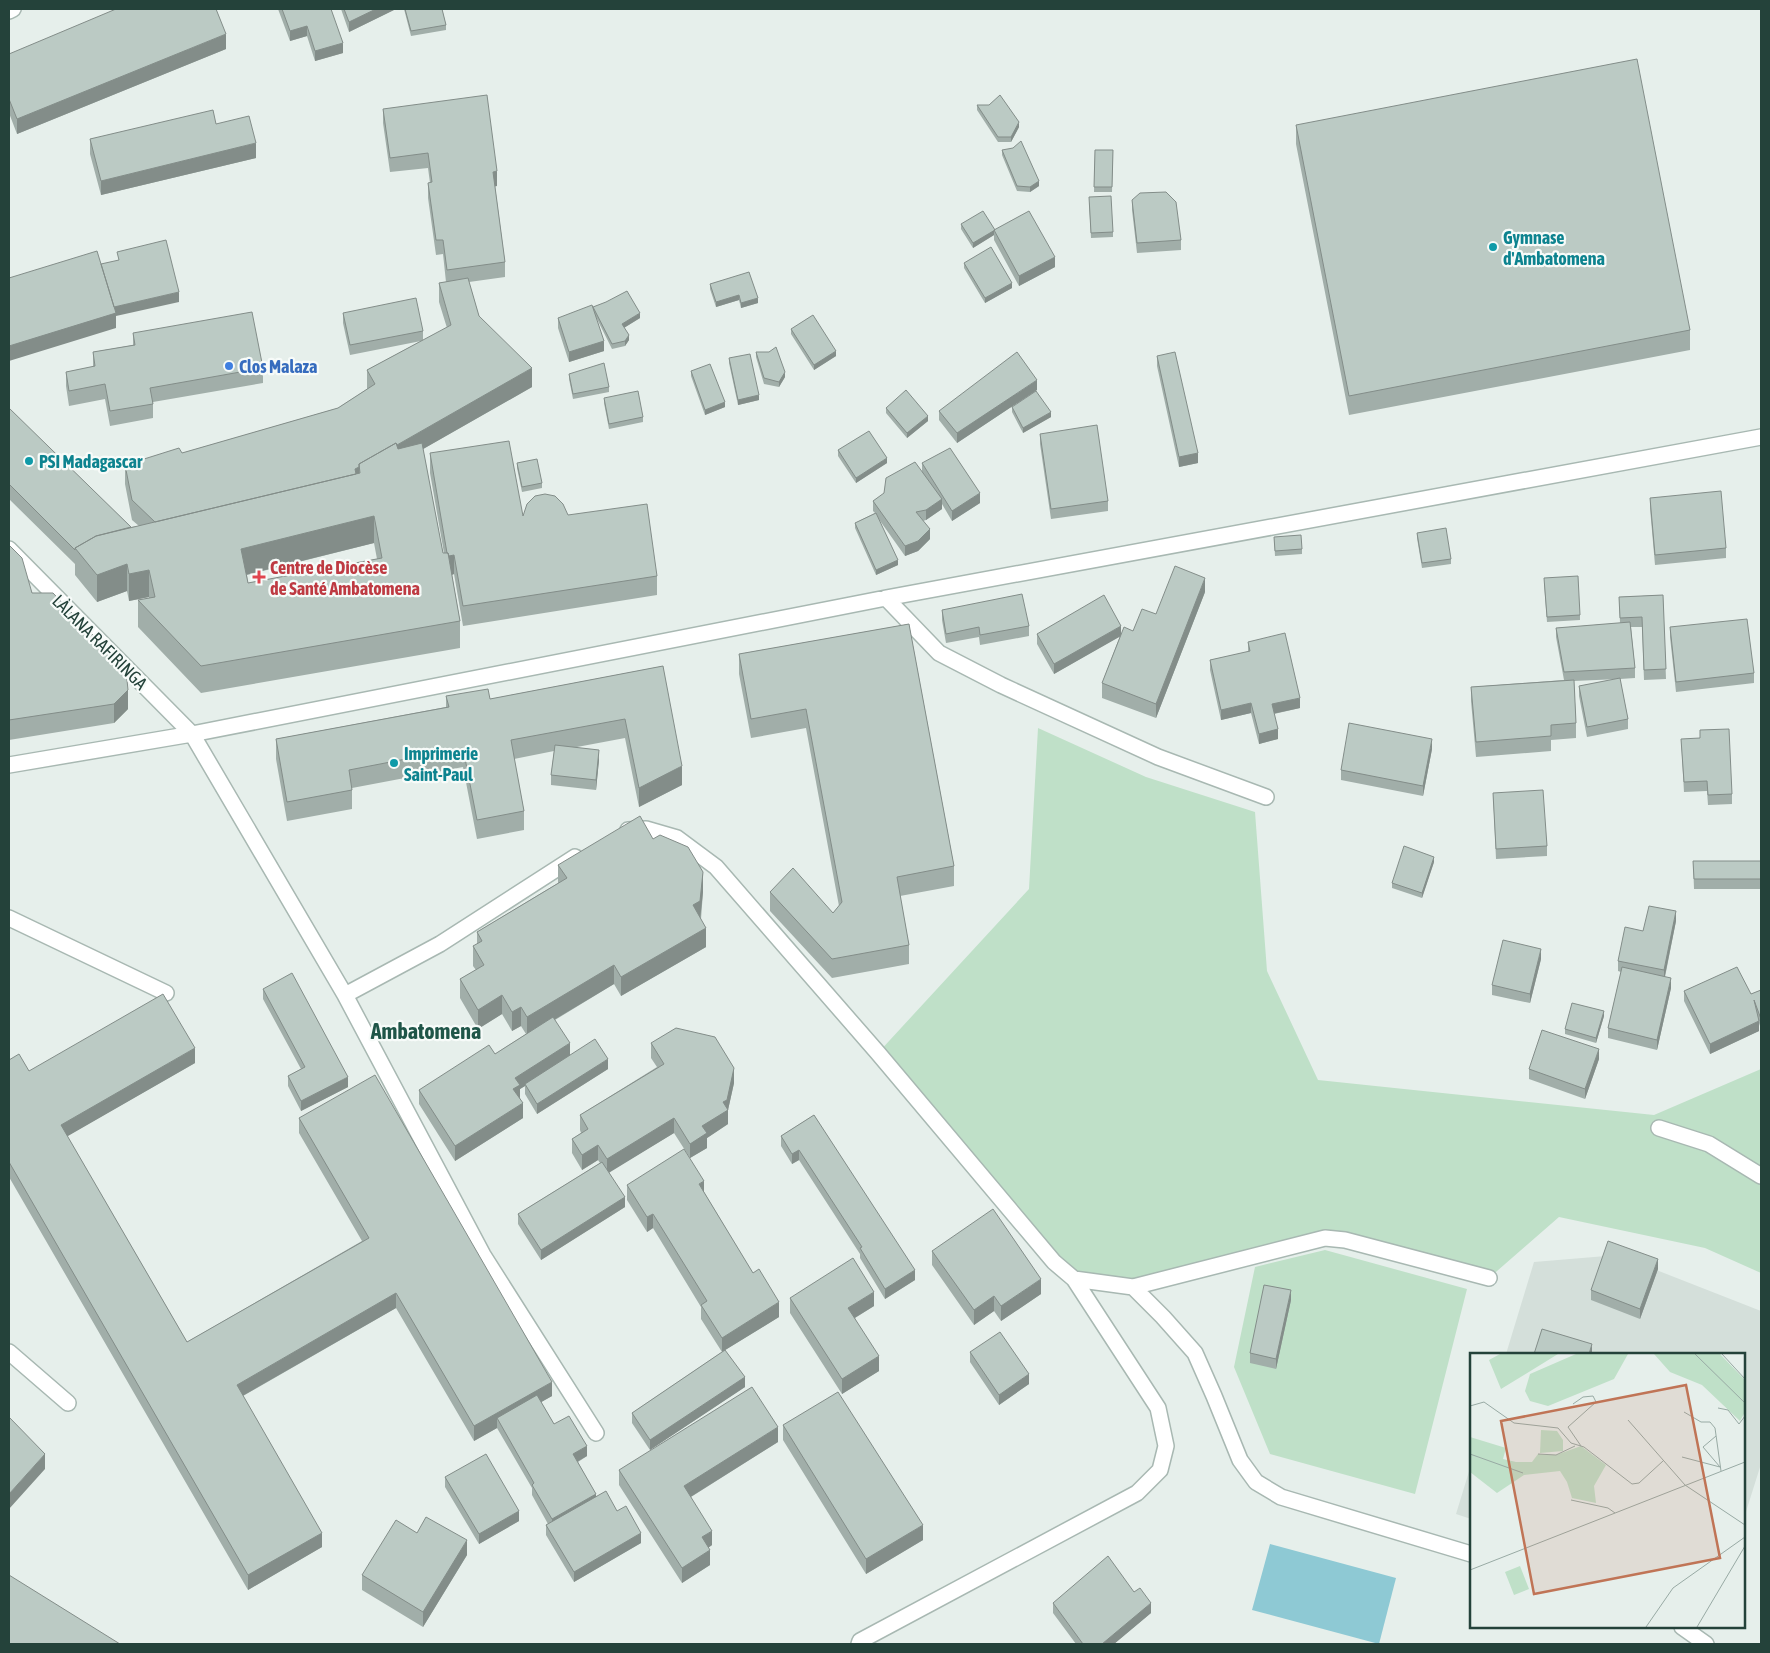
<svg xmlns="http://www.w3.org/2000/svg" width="1770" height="1653" font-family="'Asap Condensed',sans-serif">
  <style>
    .built { fill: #d4dfda }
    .green { fill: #bfe0c8 }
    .water { fill: #8ec9d4 }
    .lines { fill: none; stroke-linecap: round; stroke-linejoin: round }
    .minor-casing { stroke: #a8b8b2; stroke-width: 18 }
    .minor { stroke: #fff; stroke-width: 15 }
    .wall { fill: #a1aea9; fill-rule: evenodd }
    .shaded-wall { fill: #838d89 }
    .building { fill: #bbcac4; stroke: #838d89; fill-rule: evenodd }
    .culture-dot { fill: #0f9aa8; stroke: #f7fbf9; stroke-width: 2 }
    .shop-dot { fill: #3f7fe0; stroke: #f7fbf9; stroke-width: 2 }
    .health-dot { fill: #e0444e; stroke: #f7fbf9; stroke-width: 2 }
    .labels { text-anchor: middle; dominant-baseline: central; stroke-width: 4.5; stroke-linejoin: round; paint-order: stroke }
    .culture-label { font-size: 18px; font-weight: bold; fill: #0d838f; stroke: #f7fbf9; text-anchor: start }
    .shop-label { font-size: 18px; font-weight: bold; fill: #366cbe; stroke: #f7fbf9; text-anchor: start }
    .health-label { font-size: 18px; font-weight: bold; fill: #be3a42; stroke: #f7fbf9; text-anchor: start }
    .street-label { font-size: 18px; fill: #24423a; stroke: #f7fbf9 }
    .district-label { font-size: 22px; font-weight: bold; fill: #1f5548; stroke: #f7fbf9 }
    .inset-road { fill: none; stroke: #98aaa4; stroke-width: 1 }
    .view { fill: #c07456; fill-opacity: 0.15; stroke: #c07456; stroke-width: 2.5 }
    .inset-edge { fill: none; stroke: #24423a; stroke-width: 2.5 }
  </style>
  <rect width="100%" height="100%" fill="#e6efeb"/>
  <path class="built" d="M1618 1255 1761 1311V1464L1744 1518V1354H1506L1534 1262Z
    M1471 1465V1519L1456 1514Z"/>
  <path class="green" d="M1038 728 1146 777 1255 812 1267 971 1318 1080 1654 1115 1761 1069V1273L1705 1248 1559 1217 1489 1278 1325 1238 1133 1287 1074 1279 878 1053 1029 889Z
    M1325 1250 1467 1289 1415 1494 1270 1454 1234 1367 1255 1267Z"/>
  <path class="water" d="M1270 1544 1396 1578 1379 1644 1252 1610Z"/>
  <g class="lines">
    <defs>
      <path id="minor" d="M9 11 13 9
        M9 549 192 734 345 995 483 1255 596 1433
        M886 598 939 653 1001 685 1158 757 1266 797
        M9 765 192 734 886 598 1761 437
        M628 830 646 829 677 838 716 867 878 1053 1054 1262 1074 1279 1133 1287 1163 1317 1195 1353 1214 1396 1240 1460 1256 1482 1281 1497 1471 1554
        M9 918 166 993
        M345 995 440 944 575 857
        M1659 1128 1709 1144 1761 1176
        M1133 1287 1325 1238 1345 1240 1489 1278
        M9 1352 68 1403
        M1682 1627 1706 1644
        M859 1644 860 1641 1137 1493 1160 1470 1166 1446 1158 1408 1074 1279"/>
    </defs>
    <use href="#minor" class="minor-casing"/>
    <use href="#minor" class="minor"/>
  </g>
  <path class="wall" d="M278 9H331L343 53 315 61 307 36 290 41Z
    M341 9H396L349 32Z
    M404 9H442L446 25V30L411 36Z
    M226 49 17 134 9 113V54Z
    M977 105 1019 127 1011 142H998L977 110Z
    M383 109 497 186H495L505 262V277L469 282 479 316 532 387 423 449 443 553H444L430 473V453L523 516 568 515 657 576V595L463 626 454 574 452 575 460 621V648L201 693 138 627V600L149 598V597L129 601 127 591 97 602 75 575V564L9 499V409L131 527 139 526 132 520 125 484V465L182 453 338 408 367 389V370L421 341 350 355 343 323V313L423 331V341L447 328 439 302V283L446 282 443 254 436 255 428 198V183H430L428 168 390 172 383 123ZM374 543 377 559 248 583 247 575Z
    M216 124 256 158 101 195 90 154V139Z
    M1296 125 1690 330V350L1349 415 1296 144Z
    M1002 150 1039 186 1030 192 1017 191 1002 155Z
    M1095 150H1113L1112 192H1094Z
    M1132 200 1181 240V250L1137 253 1132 210Z
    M1089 202 1113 232V237L1091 238Z
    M961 224 995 230 1055 267 1019 286 994 240V235L973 248 961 229Z
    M964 263 1012 288 985 303 964 268Z
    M710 284 758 303 741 308 739 300 716 307 710 289Z
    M593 307 640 318 624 328 629 340 625 346 612 349 596 317 604 351 569 362 558 328V318L593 310Z
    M791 329 836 356 814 370 791 334Z
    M133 333 263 368V383L153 402V418L110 426 105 399 69 406 66 386V372L93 367V352L133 345Z
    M756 352 785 377 779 387 764 384 756 357Z
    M1157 356 1198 463 1179 467 1157 366Z
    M729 358 759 400 738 405 729 363Z
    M691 371 725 407 705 415 691 376Z
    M569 374 609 387V392L573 399 569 379Z
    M1037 390 957 443 939 420V411Z
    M604 398 643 417V422L609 429 604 403Z
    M1012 407 1051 417 1023 433 1012 412Z
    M886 408 928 421 907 438 886 413Z
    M1040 434 1108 501V511L1051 519 1040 444Z
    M838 450 887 463 856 483 838 456Z
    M517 463 542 483V488L522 492 517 468Z
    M922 463 980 503 952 521 942 504V509L926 520 923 521 930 539 918 551 905 556 878 518 898 565 876 575 855 528V523L875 513 873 511V501L922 472Z
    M1650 498 1726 548V558L1655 565 1650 508Z
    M1417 533 1451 559V564L1422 568 1417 538Z
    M1274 537 1302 549V554L1275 556Z
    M9 545 32 593 128 709 114 723 9 740Z
    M1544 583 1580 615V620L1547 622Z
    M1205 592 1156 718 1102 698V683L1120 636 1054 674 1037 644V634H1121L1133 631 1156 614Z
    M1663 595 1666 679 1644 680 1642 627H1631L1635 668V678L1620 679 1628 719V729L1587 737 1579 696V686L1619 679 1574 681 1576 723V738L1551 740V751L1476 757 1471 701V687L1564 680 1556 637V628L1620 623 1619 597Z
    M942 610 1029 626V636L980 645 979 637 946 643 942 620Z
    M909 624 954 866V886L900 896 909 945V964L832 978 770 911V892L833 913 839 906 806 728 751 738 739 674V654Z
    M1670 627 1754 673V683L1676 692 1670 637Z
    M1248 642 1300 708 1274 714 1278 739 1259 744 1251 713 1221 720 1210 670V660L1248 652Z
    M663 666 682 785 639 807 625 738 577 747 599 760 596 790 551 785V775L554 751 514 759 524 811V830L477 839 463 767 352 788V809L287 821 276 759V739L446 707V696L490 699Z
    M1681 739 1732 794V804L1708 805 1707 791 1684 792Z
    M1432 749 1423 796 1341 780V770Z
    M1493 793 1547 846V856L1496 859Z
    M653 839 703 892 701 919 706 947 621 996 614 984 555 1020 570 1055 608 1069 537 1114 525 1094V1086L520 1089V1098L523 1118 455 1161 419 1104V1090L495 1054 526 1034 521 1026 512 1031 502 1014 478 1029 460 998V979L476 970 473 966V946L477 944V932L558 883V865Z
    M1693 861H1761V889H1694Z
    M1434 862 1422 898 1392 888V883Z
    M1676 921 1665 977 1671 988 1657 1050 1608 1038V1028L1621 972 1618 971V961L1643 931Z
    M1541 959 1530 1003 1492 995V985Z
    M263 989 348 1087 301 1111 288 1086V1076L301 1069 263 999Z
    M1761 990V1029L1759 1023V1031L1710 1054 1684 1001V991L1751 994Z
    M1604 1016 1596 1043 1565 1034V1029Z
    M651 1043 734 1083 728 1110V1124L707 1138V1148L690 1158 674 1133 609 1172 625 1207 541 1260 518 1224V1214L600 1163 598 1160 582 1170 572 1153V1139L581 1133 580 1130V1115L657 1067 651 1058Z
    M1599 1059 1585 1099 1529 1079V1069Z
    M9 1060 29 1071 195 1063 67 1136 187 1342 362 1241 299 1133V1118L552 1396 541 1402 554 1424 587 1456 578 1462 596 1496 617 1511 641 1543 574 1582 546 1535V1525L548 1524 532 1495V1488L497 1428 474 1441 396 1308 243 1396 322 1547 248 1590 9 1177Z
    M814 1115 915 1280 885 1299 860 1258V1254L799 1160 792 1164 781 1146V1136Z
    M627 1185 704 1192 779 1317 725 1350 745 1387 650 1450 632 1423V1413L722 1352 701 1319V1307L653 1228 647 1232 627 1200Z
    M932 1251 1041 1294 1001 1321 994 1311 974 1325 932 1265Z
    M1658 1269 1640 1319 1591 1300V1290Z
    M790 1298 874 1306 855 1318 879 1371 842 1394 790 1313Z
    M1291 1300 1276 1369 1250 1363V1353Z
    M970 1352 1029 1384 999 1405 970 1362Z
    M783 1425 923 1540 866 1574 783 1440Z
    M778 1442 691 1497 712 1545 708 1548 710 1565 682 1583 619 1485V1470Z
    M445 1477 519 1521 479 1544 445 1487Z
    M417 1533 467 1555 423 1627 362 1590V1575Z
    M1134 1592 1151 1613 1114 1644H1076L1053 1613V1603Z"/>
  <path class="shaded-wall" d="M376 9H396L349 32V22Z
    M307 26V36L290 41V31Z
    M226 34V49L17 134V119Z
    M343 43V53L315 61V51Z
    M1019 122V127L1011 142V137Z
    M256 143V158L101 195V181Z
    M497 171V186L493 187V172Z
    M1039 181V186L1030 192V187Z
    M994 230V235L973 248V243Z
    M1055 257V267L1019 286V276Z
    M1012 283V288L985 303V298Z
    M179 292V302L116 316V328L9 361V346L113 307Z
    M739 295V300L716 307V302Z
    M758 298V303L741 308V303Z
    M640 313V318L622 329V324Z
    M629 335V340L625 346V341Z
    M604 341V351L569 362V352Z
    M836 351V356L814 370V365Z
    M532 368V387L360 485V473L359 467Z
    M785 372V377L779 387V382Z
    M1037 380V390L957 443V433Z
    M759 395V400L738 405V400Z
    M725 402V407L705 415V410Z
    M1051 412V417L1023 433V428Z
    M928 416V421L907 438V433Z
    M1198 453V463L1179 467V457Z
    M887 458V463L856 483V478Z
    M359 467V486L355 469Z
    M980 493V503L952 521V511Z
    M942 499V509L926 520V510Z
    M374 516V543L241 576V549Z
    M930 529V539L918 551 905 556V546Z
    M454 555V574L448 576V556Z
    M898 560V565L876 575V570Z
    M127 564V591L97 602V575Z
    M149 570V597L129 601V574Z
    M1205 578V592L1156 718V704Z
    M1121 626V636L1054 674V664Z
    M128 690V709L114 723V704Z
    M1300 698V708L1272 714V704Z
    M1251 703V713L1221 720V710Z
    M1278 729V739L1259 744V734Z
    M1432 739V749L1423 796V786Z
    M599 750V760L596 790V780Z
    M682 766V785L639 807V788Z
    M1434 857V862L1422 898V893Z
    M703 872V892L700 920 693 905Z
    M1676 911V921L1664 980V970Z
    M706 928V947L621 996V977Z
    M1541 949V959L1530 1003V994Z
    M614 965V984L527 1036V1017Z
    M1671 978V988L1657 1050V1040Z
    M502 995V1014L478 1029V1010Z
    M521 1007V1026L512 1031V1012Z
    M1604 1011V1016L1596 1043V1038Z
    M1759 1021V1031L1710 1054V1044Z
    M570 1043V1058L525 1084V1086L520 1089V1100L513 1089 515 1078Z
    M195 1048V1063L61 1140V1125Z
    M1599 1049V1059L1585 1099V1089Z
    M608 1059V1069L537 1114V1104Z
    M734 1068V1083L728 1110V1124L707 1138V1148L690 1158V1144L702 1126 723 1102Z
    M348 1077V1087L301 1111V1101Z
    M523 1103V1118L455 1161V1146Z
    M674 1118V1133L607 1174V1159Z
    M598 1145V1160L582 1170V1155Z
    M799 1150V1160L792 1164V1154Z
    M704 1181V1196L699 1184Z
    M625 1197V1207L541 1260V1250Z
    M653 1214V1228L647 1232V1217Z
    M1658 1259V1269L1640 1319V1309Z
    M915 1270V1280L885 1299V1289Z
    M1041 1279V1294L1001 1321V1306Z
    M1291 1290V1300L1276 1369V1359Z
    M874 1292V1306L848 1322V1308Z
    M396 1293V1308L237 1399V1385Z
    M994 1296V1311L974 1325V1310Z
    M779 1302V1317L722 1352V1338Z
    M1592 1344V1354H1589Z
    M879 1356V1371L842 1394V1379Z
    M1029 1374V1384L999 1405V1395Z
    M745 1377V1387L650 1450V1440Z
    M552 1382V1396L501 1425 497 1418V1428L474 1441V1426Z
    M778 1427V1442L684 1501V1486Z
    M587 1446V1456L573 1464V1454Z
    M45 1454V1469L9 1509V1494Z
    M596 1494V1504L552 1529V1519Z
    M519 1511V1521L479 1544V1534Z
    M923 1525V1540L866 1574V1559Z
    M712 1531V1545L702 1552V1537Z
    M322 1533V1547L248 1590V1575Z
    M641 1533V1543L574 1582V1572Z
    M467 1540V1555L423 1627V1612Z
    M710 1550V1565L682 1583V1568Z
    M1151 1603V1613L1114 1644H1102Z"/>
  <path class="building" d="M116 9H216L226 34 17 119 9 99V54Z
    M282 9H331L343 43 315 51 307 26 290 31Z
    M344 9H376L349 22Z
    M405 9H442L446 25 411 31Z
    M1637 59 1690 330 1349 396 1296 125Z
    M487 95 497 171 493 172 505 262 447 270 443 240H436L428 183 432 182 428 153 390 158 383 109Z
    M1000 95 1019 122 1011 137H998L977 105H989Z
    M213 110 216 124 249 116 256 143 101 181 90 139Z
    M1021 141 1039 181 1030 187 1017 186 1002 150 1013 148Z
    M1095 150H1113L1112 187H1094Z
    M1166 192 1176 202 1181 240 1137 243 1132 200 1140 193Z
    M1111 196 1113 232 1091 233 1089 197Z
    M983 211 995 230 973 243 961 224Z
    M1029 211 1055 257 1019 276 994 230Z
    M166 240 179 292 114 307 101 264 119 260 117 252Z
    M991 247 1012 283 985 298 964 263Z
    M97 251 116 313 9 346V278Z
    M749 272 758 298 741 303 739 295 716 302 710 284Z
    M468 278 479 316 532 368 397 445 396 443 359 464V467L355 469 356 474 155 522 132 500 125 465 179 448 182 453 338 408 375 384 367 370 451 325 439 283Z
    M627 291 640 313 622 324 629 335 625 341 612 344 593 307 606 302Z
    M416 298 423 331 350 345 343 313Z
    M592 305 604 341 569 352 558 318Z
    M252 312 263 368 150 388 153 404 110 411 105 384 69 391 66 372 95 366 93 352 135 345 133 333Z
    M813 315 836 351 814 365 791 329Z
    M776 347 785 372 779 382 764 378 756 352H769Z
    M1017 352 1037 380 957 433 939 411Z
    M1175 352 1198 453 1179 457 1157 356Z
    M750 354 759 395 738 400 729 358Z
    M604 363 609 387 573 394 569 374Z
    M710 364 725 402 705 410 691 371Z
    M906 390 928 416 907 433 886 408Z
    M638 391 643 417 609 424 604 398Z
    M1036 391 1051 412 1023 428 1012 407Z
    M9 408 131 527 96 536 75 548V550L9 484Z
    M1097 425 1108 501 1051 509 1040 434Z
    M869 431 887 458 856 478 838 450Z
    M509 441 523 516 527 504 535 496 545 494 555 496 563 504 568 515 647 504 657 576 463 606 454 555 449 556 448 553H447L430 453Z
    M396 443 398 449 422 443 443 553H448L460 621 201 666 138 600 155 597 149 570 129 574 127 564 97 575 75 548 96 536 360 473 359 464ZM374 516 382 558 248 583 241 549Z
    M950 448 980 493 952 511 922 463Z
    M537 459 542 483 522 487 517 463Z
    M915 462 942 499 926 510 916 512 930 529 918 541 905 546 873 501 884 493 886 478Z
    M1721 491 1726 548 1655 555 1650 498Z
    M876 513 898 560 876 570 855 523Z
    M1446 528 1451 559 1422 563 1417 533Z
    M1301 535 1302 549 1275 551 1274 537Z
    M9 545 22 558 32 593H53L126 670 128 690 114 704 9 720Z
    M1175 566 1205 578 1156 704 1102 683 1124 627 1133 631 1142 609 1156 614Z
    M1578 576 1580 615 1547 617 1544 578Z
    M1022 594 1029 626 980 635 979 627 946 634 942 610Z
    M1104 595 1121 626 1054 664 1037 634Z
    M1663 595 1666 669 1644 670 1642 617 1620 618 1619 597Z
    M1747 619 1754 673 1676 682 1670 627Z
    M1630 622 1635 668 1564 672 1556 628Z
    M909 624 954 866 897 877 909 945 832 959 770 892 793 868 833 913 842 902 806 709 751 719 739 654Z
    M1285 633 1300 698 1272 704 1278 729 1259 734 1251 703 1221 710 1210 660 1250 651 1248 642Z
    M663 666 682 766 639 788 625 719 511 740 524 811 477 820 463 748 349 770 352 790 287 802 276 739 449 707 446 696 488 689 490 699Z
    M1620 678 1628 719 1587 727 1579 686Z
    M1574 680 1576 723 1551 725V736L1476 742 1471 687Z
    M1349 723 1432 739 1423 786 1341 770Z
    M1729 729 1732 794 1708 795 1707 781 1684 782 1681 739 1700 738V730Z
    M555 745 599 750 596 780 551 775Z
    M1543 790 1547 846 1496 849 1493 793Z
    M640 816 653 839 660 835 688 847 703 872 700 901 693 905 706 928 621 977 614 965 527 1017 521 1007 512 1012 502 995 478 1010 460 979 484 965 473 946 482 941 477 932 567 878 558 865Z
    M1404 846 1434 857 1422 893 1392 883Z
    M1693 861H1761V879H1694Z
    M1649 906 1676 911 1664 970 1618 961 1625 927 1643 931Z
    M1503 940 1541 949 1530 994 1492 985Z
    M1622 967 1671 978 1657 1040 1608 1028Z
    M1737 967 1751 994 1761 990V1019L1754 1000 1759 1021 1710 1044 1684 991Z
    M292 973 348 1077 301 1101 288 1076 305 1067 263 989Z
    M163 994 195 1048 61 1125 187 1342 369 1238 299 1118 375 1075 552 1382 474 1426 396 1293 237 1385 322 1533 248 1575 9 1162V1060L19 1054 29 1071Z
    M1572 1003 1604 1011 1596 1038 1565 1029Z
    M553 1017 570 1043 515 1078 520 1085 513 1089 523 1103 455 1146 419 1090 489 1045 495 1054Z
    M676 1028 715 1037 734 1068 727 1100 723 1102 728 1110 702 1126 707 1133 690 1144 674 1118 607 1159 598 1145 582 1155 572 1139 588 1129 580 1115 664 1064 651 1043Z
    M1542 1030 1599 1049 1585 1089 1529 1069Z
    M595 1039 608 1059 537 1104 525 1084Z
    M814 1115 915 1270 885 1289 860 1248 862 1247 799 1150 792 1154 781 1136Z
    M684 1149 704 1181 699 1184 753 1273 759 1269 779 1302 722 1338 701 1305 707 1301 653 1214 647 1217 627 1185Z
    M602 1162 625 1197 541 1250 518 1214Z
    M993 1209 1041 1279 1001 1306 994 1296 974 1310 932 1251Z
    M1608 1241 1658 1259 1640 1309 1591 1290Z
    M853 1258 874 1292 848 1308 879 1356 842 1379 790 1298Z
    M1264 1285 1291 1290 1276 1359 1250 1353Z
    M1542 1329 1592 1344 1589 1354H1534Z
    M1000 1332 1029 1374 999 1395 970 1352Z
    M725 1350 745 1377 650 1440 632 1413Z
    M752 1387 778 1427 684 1486 712 1531 702 1537 710 1550 682 1568 619 1470Z
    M838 1392 923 1525 866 1559 783 1425Z
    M537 1395 554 1424 569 1416 587 1446 573 1454 596 1494 552 1519 532 1485 534 1483 497 1418Z
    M9 1417 45 1454 9 1494Z
    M486 1454 519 1511 479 1534 445 1477Z
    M606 1491 617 1511 626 1506 641 1533 574 1572 546 1525Z
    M426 1517 467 1540 423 1612 362 1575 396 1520 417 1533Z
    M1108 1556 1134 1592 1140 1588 1151 1603 1102 1644H1083L1053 1603Z
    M9 1575 120 1644H9Z"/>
  <g class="culture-dot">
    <circle cx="1493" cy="247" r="5"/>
    <circle cx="29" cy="461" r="5"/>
    <circle cx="394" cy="763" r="5"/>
  </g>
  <circle class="shop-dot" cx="229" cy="366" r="5"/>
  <path class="health-dot" d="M256.5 569.5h5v5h5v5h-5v5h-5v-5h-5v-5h5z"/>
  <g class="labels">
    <g class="culture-label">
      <text x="1503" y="237">Gymnase<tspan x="1503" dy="21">d'Ambatomena</tspan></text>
      <text x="39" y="461">PSI Madagascar</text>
      <text x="404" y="753">Imprimerie<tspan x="404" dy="21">Saint-Paul</tspan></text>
    </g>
    <g class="shop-label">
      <text x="239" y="366">Clos Malaza</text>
    </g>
    <g class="health-label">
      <text x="270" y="567">Centre de Diocèse<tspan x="270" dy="21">de Santé Ambatomena</tspan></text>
    </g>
    <g class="street-label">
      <text transform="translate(100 642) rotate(45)">LÀLANA RAFIRINGA</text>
    </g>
    <g class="district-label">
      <text x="426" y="1031">Ambatomena</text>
    </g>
  </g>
  <g transform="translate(1470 1353)">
    <rect width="275" height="275" fill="#e6efeb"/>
    <path d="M30 1H88L31 36 19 7ZM106 1H158L144 26 78 53 60 48 55 38 60 21ZM184 1H250L275 27V59L270 68 232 32 200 19ZM71 77 87 78 93 87V98L70 100ZM0 84 36 95 33 106 46 109H62L68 101 86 102 111 93 136 112 124 133 126 150 102 145 97 129 90 118 54 122 27 140 0 119ZM50 213 59 236 44 242 35 219Z" fill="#bfe0c8"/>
    <path class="inset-road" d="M225 1 275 50M252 1 275 26M103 51 113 44 123 43 126 49 98 74 111 93M0 53 14 49 44 70 88 75 101 90 114 94 162 131 169 130 193 108M248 55 258 57 269 71 275 63M214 59 231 69H240L245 75 251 118M158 67 215 132 275 172M246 83 233 94 250 114M0 101 53 120M68 101 86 102 105 93M212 104 250 114M101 147 138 155 145 160M0 217 275 109M176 274 203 235 275 184M227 274 275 193"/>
    <path class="view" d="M216 32 250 205 64 241 31 68Z"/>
    <rect width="275" height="275" class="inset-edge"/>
  </g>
  <rect width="1770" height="1653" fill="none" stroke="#24423a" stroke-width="20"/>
</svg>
